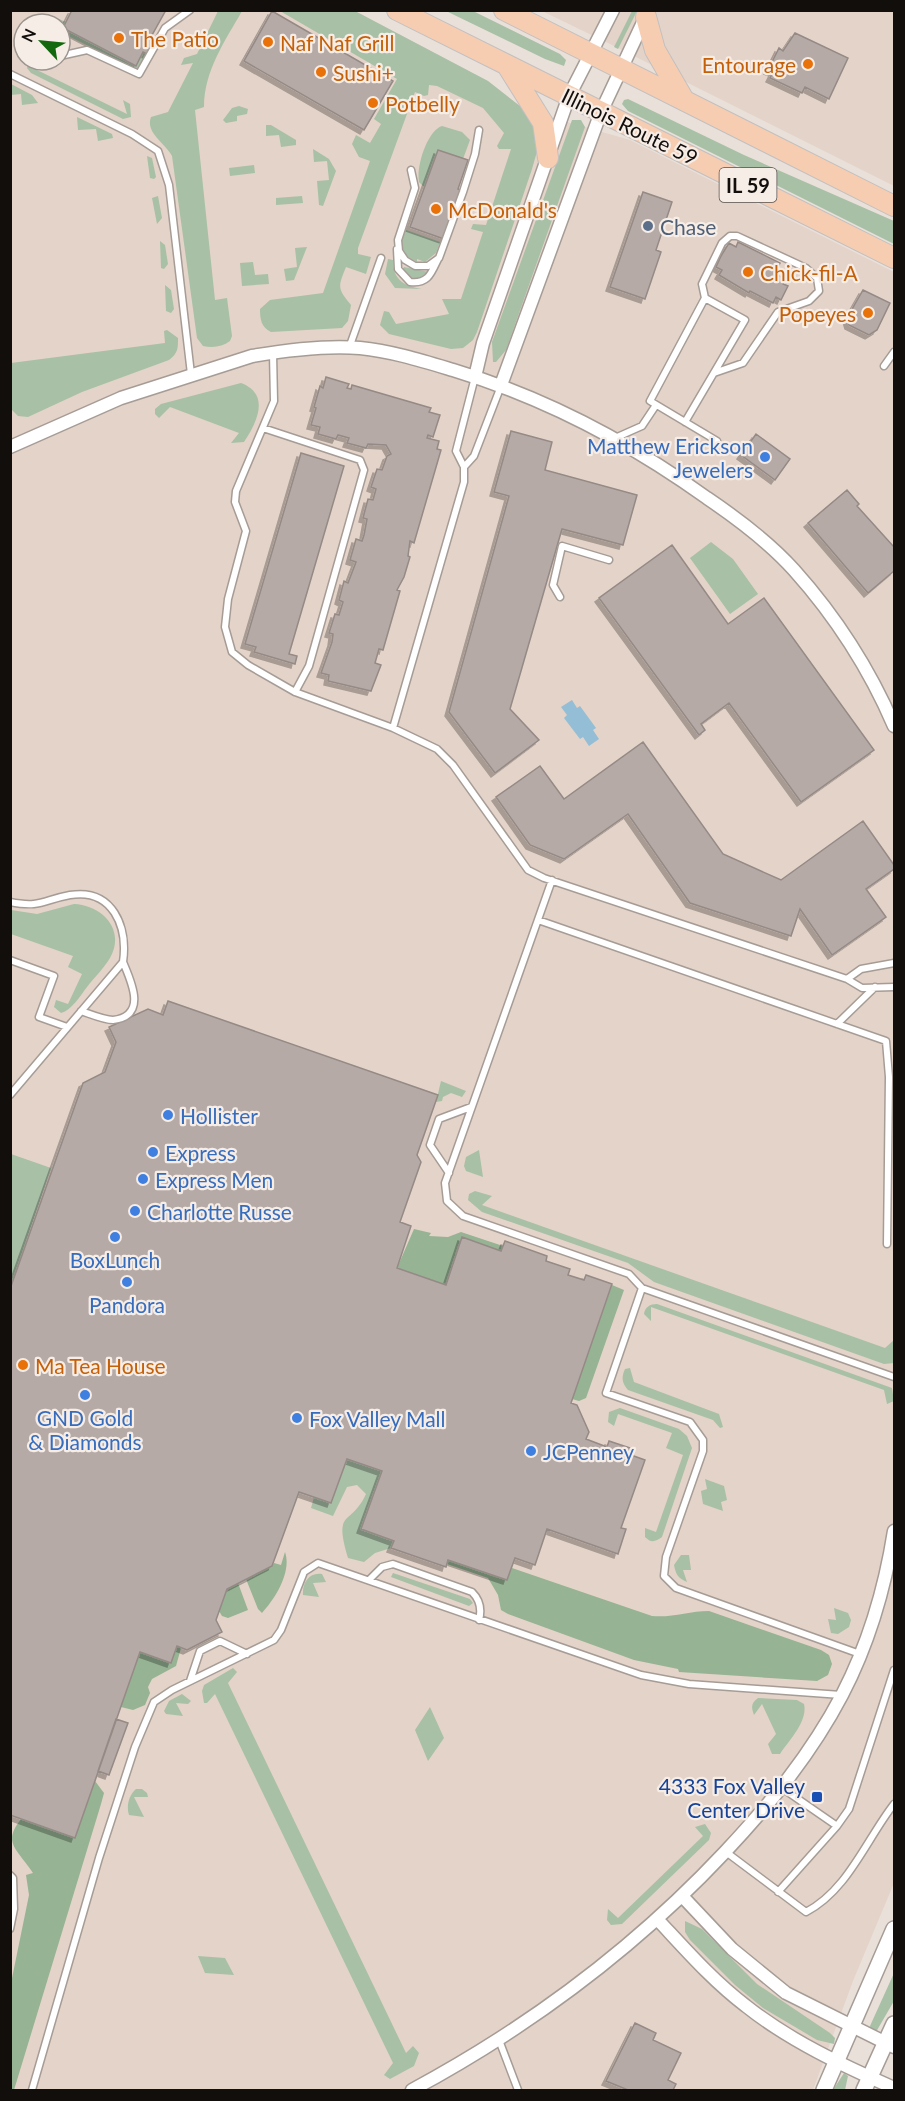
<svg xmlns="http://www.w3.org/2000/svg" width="905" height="2101" font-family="Lato,sans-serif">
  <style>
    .built { fill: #e4d3c8; fill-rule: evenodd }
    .green { fill: #a8c0a6 }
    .forest { fill: #96b393 }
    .water { fill: #94bed5 }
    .building { fill: #b5aaa6; stroke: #958a86; stroke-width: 1.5; filter: url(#shadow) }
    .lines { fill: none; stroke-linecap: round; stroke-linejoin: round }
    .service-casing { stroke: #a69c96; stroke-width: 9 }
    .minor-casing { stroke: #a69c96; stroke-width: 15 }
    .tertiary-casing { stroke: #a69c96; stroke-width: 18 }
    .primary-casing { stroke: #c1c0c0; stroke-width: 22 }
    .service { stroke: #fff; stroke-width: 6 }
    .minor { stroke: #fff; stroke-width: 12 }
    .tertiary { stroke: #fff; stroke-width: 15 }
    .primary { stroke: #f7cdb2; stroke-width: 20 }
    .food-dot { fill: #e8710a; stroke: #f7ede7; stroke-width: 2 }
    .service-dot { fill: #5c6f8a; stroke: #f7ede7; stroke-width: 2 }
    .shop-dot { fill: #3f7fe0; stroke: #f7ede7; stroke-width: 2 }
    .transit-dot { fill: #1a4fb4; stroke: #f7ede7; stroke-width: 2 }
    .labels { text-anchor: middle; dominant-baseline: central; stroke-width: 4.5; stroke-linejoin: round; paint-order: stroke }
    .shield { fill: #f7ede7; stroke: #57514e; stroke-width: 1.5 }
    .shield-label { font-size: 20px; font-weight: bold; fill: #120e0c }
    .food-label { font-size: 21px; fill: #c56008; stroke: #f7ede7; text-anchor: start }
    .street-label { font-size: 21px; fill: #120e0c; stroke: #f7ede7 }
    .service-label { font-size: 21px; fill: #4e5e75; stroke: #f7ede7; text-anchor: start }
    .shop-label { font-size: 21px; fill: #366cbe; stroke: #f7ede7; text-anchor: start }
    .transit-label { font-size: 21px; fill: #164399; stroke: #f7ede7; text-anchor: end }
  </style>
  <defs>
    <filter id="shadow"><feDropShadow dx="-4" dy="4" stdDeviation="0" flood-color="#0004"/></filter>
  </defs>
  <rect width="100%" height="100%" fill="#eae0da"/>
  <path class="built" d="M11 11H355L488 81 525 110 630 140 894 272V1883L853 1981 813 2090H11ZM24 24H60V60H24Z
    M542 11H894V186L614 46Z"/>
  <path class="green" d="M218 11H242C225 41 204 71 204 107L195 110 215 300 227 298 232 336 230 341C222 347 213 348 203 346L197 338 172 156C165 143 145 133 151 117L168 112 193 63 181 65 184 58 197 54Z
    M280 11H355L488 81 525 110 534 126 538 148 532 169 477 332 473 340 463 348 451 349 389 334 380 325 384 311 389 312 396 324 449 314 442 299H461L483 232 471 229 473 224 486 225 511 149H499L497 146 504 133 483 108 437 86 429 85 428 95 424 96 415 92 358 248V254L371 257 366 274 346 267C338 287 337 288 351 305L348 321 342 328 271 332C261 327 260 319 260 309L270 300 323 293 370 161 359 157 352 144 356 135 370 143 381 124 374 119 397 79Z
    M446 11H473L560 54 566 60 564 66 545 59Z
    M632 11H637L618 49 614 47Z
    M52 16 66 22 63 28 136 66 143 52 146 54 140 67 135 69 60 32V24H48Z
    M29 60H34L37 70 127 114 123 100 130 104 131 117 123 119 31 73 27 68Z
    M11 84 32 95 38 103 22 105 21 94 11 95Z
    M628 99 744 155 894 221V244L628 111 622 104 624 100Z
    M239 106 248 109 247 114 237 116V121L226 123 223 120 232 108Z
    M77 117 112 134 113 138 98 141 96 129 78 130Z
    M572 120H581L585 127 506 350 496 362H493L492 342Z
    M266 125H271L296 140V145L281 147 279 135 266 136Z
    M442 126 462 132 470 140 463 159 438 150 424 187 419 182C416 167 427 131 442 126Z
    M313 149 329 159 336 171 323 206 319 205 317 181 329 180 327 161 314 162Z
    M147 156 152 158 156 177 154 179 150 178Z
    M254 165 255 173 230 176 229 168Z
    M158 196 162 218 157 224 152 198Z
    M302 196 303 203 276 205V198Z
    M406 230 440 242 436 253 425 262 417 259V262L405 255 401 242Z
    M160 241 165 245 168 264 164 269 161 268Z
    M307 247 294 280 286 281 284 269 297 267 295 248Z
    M388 259 393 260C393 281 405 286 422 289L395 288 385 274Z
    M253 262 255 275 268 274 269 284 242 286 240 263Z
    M404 267 429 272C423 280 411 282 402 271Z
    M165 285 171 290 174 309 171 313 166 311Z
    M167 330 178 338C178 349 178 353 169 360L82 392 28 417 18 416 11 409V363L165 343 164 331Z
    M241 383C270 394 258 421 244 442L231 443 239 433 170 407 159 418 155 414V409L161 404Z
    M711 542 733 559 758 594 730 614 690 558Z
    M74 904C102 905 126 930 110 958 104 968 94 978 87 987 80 996 72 1010 61 1013L54 1007 56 1000 68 1004 82 974 68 967 73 956 11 934V910L37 914Z
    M441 1081 466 1091 462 1097 451 1093 443 1097 442 1101 436 1102Z
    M479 1150 483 1177 466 1171 464 1166 466 1157Z
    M11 1154 51 1168 11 1286 10 1154Z
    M475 1191 492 1196 482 1205 885 1348 894 1340V1363L884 1364 654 1282 628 1263 482 1212 468 1200 469 1194Z
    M657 1304 892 1388 894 1401 887 1404 884 1390 651 1307V1321L644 1314C645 1307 650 1304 657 1304Z
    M630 1368 634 1382 719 1414 723 1427 720 1428 713 1420 628 1390C622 1383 621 1378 625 1369Z
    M620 1408 679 1429 687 1436 692 1448 662 1537C655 1542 651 1543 645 1537V1528L656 1532 683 1455 666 1448 672 1433 618 1414 614 1426 608 1422 609 1412Z
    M347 1459 382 1471 394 1541 391 1548 375 1553 364 1562 348 1558C333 1508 351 1527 366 1494L357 1485 347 1487 333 1516 311 1508 314 1497 331 1503Z
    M705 1479 724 1486 727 1500 721 1502 723 1511 703 1504 701 1491 707 1489Z
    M681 1555H689L691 1570H683L687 1582C678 1578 676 1575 674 1565Z
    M393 1573 470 1599 473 1603 469 1606 391 1577Z
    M322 1574 326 1582 313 1583 319 1597 303 1595C302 1583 309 1572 322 1574Z
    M834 1608 848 1613 851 1620 849 1627 838 1634 831 1633 828 1619 836 1620Z
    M233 1668 237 1672 228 1683 406 2053 413 2046 419 2053 414 2066 390 2079 384 2075 393 2063 215 1694 207 1703H204L202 1691 204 1685Z
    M182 1694 191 1701 188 1704 176 1703 183 1716 166 1714 164 1711 169 1701Z
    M758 1698 797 1700 804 1704C808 1722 789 1740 780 1754H772L768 1744 776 1734 762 1704 754 1715C751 1707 751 1703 758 1698Z
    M430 1707 444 1738 428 1761 415 1730Z
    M136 1789H142L147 1793 148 1797H134L144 1817 129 1815C126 1806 129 1795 136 1789Z
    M705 1824 711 1833 709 1840 622 1924 611 1925 607 1920 608 1909 618 1918 703 1836 695 1827Z
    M685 1921 702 1929 757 1984 830 2033 835 2038 834 2044 817 2040 763 2008 735 1985 690 1940 685 1932Z
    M198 1956 225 1958 234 1975 205 1973Z
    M894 1973V2001L876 2032 871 2030 870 2026Z
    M844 2073 848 2076 845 2090H833Z"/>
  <path class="forest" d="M414 1229 431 1233 429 1236 448 1237 461 1232 503 1246 501 1251 462 1237 446 1285 397 1268Z
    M612 1285 624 1290 586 1398 579 1401 572 1399Z
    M285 1552C292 1572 275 1599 262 1613L258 1609 246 1579 272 1566 274 1563 281 1565Z
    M448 1560 507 1580 512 1568 652 1616C672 1618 689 1611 709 1611L821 1650 829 1655 832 1664 828 1675 817 1681 679 1672 678 1669 634 1660 508 1614 501 1610 498 1595 488 1578 447 1564Z
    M238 1583 248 1610 228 1618 222 1616 219 1611 227 1589Z
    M177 1646 181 1648 176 1666 152 1679 148 1687 150 1693 145 1705 133 1710 121 1707 140 1652Z
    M95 1781 104 1793 101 1804 14 2090H11V1983L29 1895 26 1875 33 1873C17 1849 2 1843 21 1819L75 1838Z"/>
  <path class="water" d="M572 700 577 708 580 706 596 728 593 730 599 739 589 746 583 737 580 739 564 718 567 715 561 707Z"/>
  <path class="building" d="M72 10H166L151 37 157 40 149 55 143 52 136 66 63 28Z
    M272 11 393 81 364 130 244 61Z
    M795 33 848 58 829 99 805 87 802 93 770 78 773 72 768 70 779 48 783 51Z
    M438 150 468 160 458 189 461 190 444 239 410 227Z
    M643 192 672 202 656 250 661 252 645 299 610 287Z
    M738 242 780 263 775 274 786 279 783 284 788 286 781 300 776 297 773 303 750 291 749 293 719 275 722 270 716 267 721 256 729 243 736 247Z
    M863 290 890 303 877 330 869 335 849 325 847 318Z
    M326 377 349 384 347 388 351 389 352 385 431 408 429 412 440 415 433 437 428 435 427 438 439 441 437 449 441 450 414 543 410 541 408 556 410 557 404 577 397 590 400 591 383 650 379 649 375 663 381 665 371 691 328 681 329 675 321 673 332 642 333 634 329 633 335 614 339 615 343 602 339 600 344 581 348 583 356 562 350 560 356 539 362 541 364 535 367 519 363 518 368 499 373 500 376 489 371 487 377 469 382 470 387 456 391 454 386 445 368 444 366 448 347 443 349 438 338 435 336 439 318 434 320 427 311 425 316 408 314 407 320 386 323 388Z
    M511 431 552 442 545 470 637 495 623 545 562 529 510 709 539 740 495 773 449 712 509 496 494 492Z
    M756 434 790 459 775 480 741 455Z
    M301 453 344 466 289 654 297 656 295 664 254 652 256 647 245 644Z
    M847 490 859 504 857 506 894 547V571L868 593 808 523Z
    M672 545 728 624 764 598 874 750 801 802 729 703 701 724 705 730 699 735 599 598Z
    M643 742 723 854 781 880 863 821 894 865V869L866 889 886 917 832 955 800 909 791 936 690 903 628 814 564 859 530 845 496 797 540 766 564 799Z
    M168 1001 438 1095 417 1155 421 1162 400 1222 411 1226 397 1268 446 1285 462 1237 501 1251 505 1241 547 1256 546 1261 570 1269 568 1275 584 1280 586 1275 612 1284 571 1403 577 1405 589 1432 586 1439 607 1447 609 1441 633 1449 631 1455 645 1460 621 1528 626 1529 618 1554 547 1529 535 1565 515 1558 507 1580 448 1560 446 1567 391 1548 394 1541 361 1529 382 1471 347 1459 331 1503 299 1492 272 1566 227 1589 216 1620 222 1632 187 1650 177 1646 171 1663 140 1652 75 1838 10 1815V1289L83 1083 105 1072 116 1042 109 1027 148 1009 163 1015Z
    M116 1719 128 1723 109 1775 98 1771Z
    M635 2023 656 2033 653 2040 681 2053 668 2080 676 2084 673 2090H628L606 2081Z"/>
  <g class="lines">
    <defs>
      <path id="service" d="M60 56 87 50 139 74 165 28 190 10
        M10 74 132 134 158 151 169 185 191 374
        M411 170 415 188 398 240 399 251 405 260 415 266H428L439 258 463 192 475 154 479 130
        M397 249 398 269 410 282C428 284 431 274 438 259
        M705 298 702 284 722 243 730 236H737L806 268 817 278 819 291 809 301 778 312 743 363 714 373
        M349 348 381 258
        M273 353 274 401 236 491 235 502 246 531 228 599 225 627 232 652 248 665 295 692 393 728 437 749 453 765 528 870 544 878 847 979
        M884 366 894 352
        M685 422 745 320 705 298 650 401 717 441
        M263 428 360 460 364 470 309 666 295 692
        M615 438 642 426 656 405
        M464 467 474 456 501 386
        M560 597 553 585 562 546 609 560
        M393 728 464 482V467L456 451 475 377
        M552 880 445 1183 447 1201 463 1216 629 1274 642 1288 894 1377
        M10 902C41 908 43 900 70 895 113 888 128 927 123 962L10 1095
        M538 920 886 1041 889 1077 887 1244
        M10 960 54 976 39 1017 67 1027
        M894 963 861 969 847 979 862 988 894 987
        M81 1011C90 1014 104 1020 113 1020 148 1016 131 981 123 962
        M837 1024 875 987
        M449 1173 430 1145 439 1119 471 1107
        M642 1288 606 1393 690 1422 703 1440V1451L666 1557 664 1576 676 1588 860 1654
        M369 1580 382 1567 393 1564 472 1592C480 1600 482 1609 479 1620
        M190 1681 200 1651 220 1641 247 1654
        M782 1788 837 1826 849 1809 894 1670
        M726 1852 806 1912C848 1890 866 1840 894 1804
        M10 1875 13 1878 14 1909 10 1929
        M778 1892 837 1826
        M499 2040 518 2090
        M32 2090 99 1858 135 1747 154 1702 172 1690 274 1640 281 1630 304 1572 318 1563 641 1675 689 1684 841 1695"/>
      <path id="minor" d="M475 377 483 343 569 96 613 10
        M501 385 601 112 646 16
        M10 447 121 398 252 356C287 350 324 345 360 348 391 351 423 361 453 370 546 398 629 442 707 498 738 519 769 542 794 570 837 618 869 668 894 726
        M683 1897 732 1949 786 1993 894 2047
        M658 1920C686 1950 713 1981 746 2006 790 2041 844 2066 894 2088
        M412 2090C529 2027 634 1949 725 1852 770 1804 811 1754 842 1695 868 1645 885 1588 894 1531"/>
      <path id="tertiary" d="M824 2090 894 1929
        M864 2090 894 2024"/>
      <path id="primary" d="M397 10 894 258
        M504 10 894 206
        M646 17 655 50 684 100
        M508 67 543 123 548 158"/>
    </defs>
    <use href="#service" class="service-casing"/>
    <use href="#minor" class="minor-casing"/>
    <use href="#tertiary" class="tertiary-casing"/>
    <use href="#primary" class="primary-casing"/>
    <use href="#service" class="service"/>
    <use href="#minor" class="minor"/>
    <use href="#tertiary" class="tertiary"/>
    <use href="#primary" class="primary"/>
  </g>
  <g class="food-dot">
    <circle cx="119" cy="38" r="6"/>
    <circle cx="268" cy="42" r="6"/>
    <circle cx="808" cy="64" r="6"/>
    <circle cx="321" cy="72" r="6"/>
    <circle cx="373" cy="103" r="6"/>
    <circle cx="436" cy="209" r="6"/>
    <circle cx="748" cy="272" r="6"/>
    <circle cx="868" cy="313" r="6"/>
    <circle cx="23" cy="1365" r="6"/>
  </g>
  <circle class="service-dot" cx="648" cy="226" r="6"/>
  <g class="shop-dot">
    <circle cx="765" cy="457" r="6"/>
    <circle cx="168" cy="1115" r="6"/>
    <circle cx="153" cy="1152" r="6"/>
    <circle cx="143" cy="1179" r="6"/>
    <circle cx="135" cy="1211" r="6"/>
    <circle cx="115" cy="1237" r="6"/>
    <circle cx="127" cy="1282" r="6"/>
    <circle cx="85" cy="1395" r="6"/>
    <circle cx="297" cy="1418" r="6"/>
    <circle cx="531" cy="1451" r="6"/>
  </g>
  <rect class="transit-dot" x="811" y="1791" width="12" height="12" rx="3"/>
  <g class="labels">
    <rect class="shield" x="719.5" y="168" width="57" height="34" rx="4.5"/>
    <g class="shield-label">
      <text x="748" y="185">IL 59</text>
    </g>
    <g class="food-label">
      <text x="131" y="38">The Patio</text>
      <text x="280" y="42">Naf Naf Grill</text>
      <text x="796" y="64" text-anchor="end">Entourage</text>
      <text x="333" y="72">Sushi+</text>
      <text x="385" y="103">Potbelly</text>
      <text x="448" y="209">McDonald's</text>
      <text x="760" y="272">Chick-fil-A</text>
      <text x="856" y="313" text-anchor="end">Popeyes</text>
      <text x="35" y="1365">Ma Tea House</text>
    </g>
    <g class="street-label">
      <text transform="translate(630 126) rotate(26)">Illinois Route 59</text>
    </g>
    <g class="service-label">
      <text x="660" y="226">Chase</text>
    </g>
    <g class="shop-label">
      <text x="753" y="445" text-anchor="end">Matthew Erickson<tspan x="753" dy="24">Jewelers</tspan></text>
      <text x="180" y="1115">Hollister</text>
      <text x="165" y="1152">Express</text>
      <text x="155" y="1179">Express Men</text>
      <text x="147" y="1211">Charlotte Russe</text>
      <text x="115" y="1259" text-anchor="middle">BoxLunch</text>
      <text x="127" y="1304" text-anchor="middle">Pandora</text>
      <text x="85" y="1417" text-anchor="middle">GND Gold<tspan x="85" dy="24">&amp; Diamonds</tspan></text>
      <text x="309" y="1418">Fox Valley Mall</text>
      <text x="543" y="1451">JCPenney</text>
    </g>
    <g class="transit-label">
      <text x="805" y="1785">4333 Fox Valley<tspan x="805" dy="24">Center Drive</tspan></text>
    </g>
  </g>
  <rect width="905" height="2101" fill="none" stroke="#120e0c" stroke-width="24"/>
  <g transform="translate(42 42) rotate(296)"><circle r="28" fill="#f7ede7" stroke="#9b948f" stroke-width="1.5"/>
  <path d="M0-4.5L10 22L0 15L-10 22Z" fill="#12680c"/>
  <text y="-9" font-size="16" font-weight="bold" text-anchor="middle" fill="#120e0c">N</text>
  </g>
</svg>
